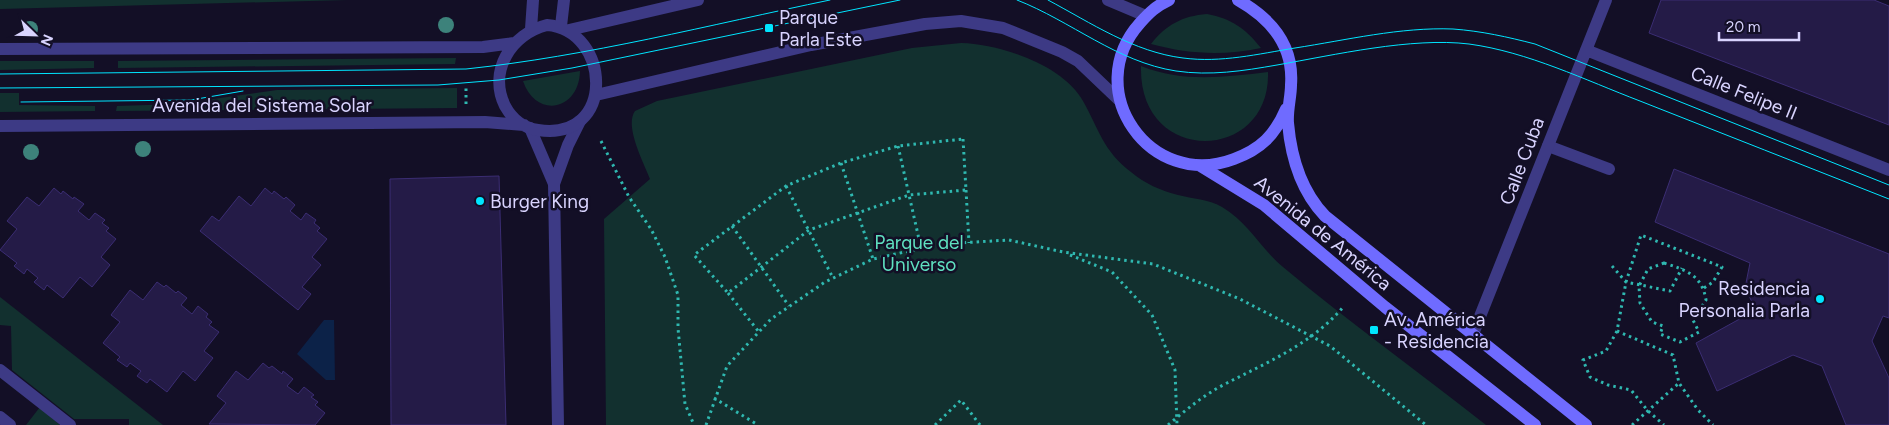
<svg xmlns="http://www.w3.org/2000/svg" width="1889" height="425" font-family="Figtree,sans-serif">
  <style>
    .green { fill: #12302f }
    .water { fill: #0c2248 }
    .building { fill: #241b47; stroke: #3b2d73 }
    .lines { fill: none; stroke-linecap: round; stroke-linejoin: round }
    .path { stroke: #2fb8b0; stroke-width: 3; stroke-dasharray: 2.5 4; stroke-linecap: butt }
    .service { stroke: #3d3a85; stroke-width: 12 }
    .pedestrian { stroke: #3d3a85; stroke-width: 12 }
    .minor { stroke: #3d3a85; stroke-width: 12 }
    .tertiary { stroke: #3d3a85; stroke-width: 12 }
    .secondary { stroke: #6f6bff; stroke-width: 12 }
    .tram { stroke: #00e5ff; stroke-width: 1 }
    .tree { fill: #3d827b }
    .poi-dot { fill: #00e5ff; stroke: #130f26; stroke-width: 2 }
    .labels { text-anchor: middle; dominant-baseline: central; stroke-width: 5; stroke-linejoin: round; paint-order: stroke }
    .poi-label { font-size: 19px; fill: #d9d4ff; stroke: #130f26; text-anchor: start }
    .street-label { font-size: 19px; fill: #d9d4ff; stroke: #130f26 }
    .park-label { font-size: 19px; fill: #5fe0c0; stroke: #130f26 }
  </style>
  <rect width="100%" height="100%" fill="#130f26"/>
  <path class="green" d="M0 0H347L0 9Z
    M1207 14C1232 19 1245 28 1261 48 1223 56 1188 54 1151 44 1166 25 1182 16 1207 14Z
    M961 43C1000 44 1063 65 1083 101 1099 129 1103 151 1131 172 1144 183 1161 191 1178 195 1193 199 1208 199 1222 207 1248 222 1261 249 1283 267 1349 322 1419 372 1486 425H606L604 219 650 179C644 163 624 126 635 111L657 101 912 48Z
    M456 58 455 64 118 68V61Z
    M0 61H94V68L0 70Z
    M1141 66C1183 83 1225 77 1268 72 1271 163 1138 167 1141 66Z
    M580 71C579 111 536 119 523 81Z
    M457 88V108L116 111 117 106 178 104 277 90Z
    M0 93H19V105L95 106V111L0 112Z
    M0 297 163 425H129V419H74L12 370 11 326 0 325Z
    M40 407 60 425H26Z"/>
  <path class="water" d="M324 320H334L335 380H326L297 354Z"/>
  <path class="building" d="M1661 0H1874L1889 6V125L1649 33Z
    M1674 169 1889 254V318L1883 316 1872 341 1889 378V425H1846L1822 366 1793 355 1717 391 1696 343 1756 310 1745 288 1750 263 1655 222Z
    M499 176 506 425H391L390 179Z
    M54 188 61 194 63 191 73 199 74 197 84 204 78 211 89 220 95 213 105 220 102 223 109 228 106 231 116 239 101 257 110 265 92 287 80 277 63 298 47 285 44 290 34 282 38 278 27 269 24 274 14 266 17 263 0 250 17 229 7 221 27 197 39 206Z
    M265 188 272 194 274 191 284 199 286 197 295 205 290 211 301 220 306 213 316 220 314 223 320 228 317 231 327 239 312 257 321 265 302 287 311 294 298 310 200 231 212 216 219 221 239 196 251 206Z
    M157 282 164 287 166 285 176 293 178 291 187 298 181 305 192 314 198 306 208 314 206 317 212 322 209 325 219 332 204 351 213 358 195 381 183 371 167 392 150 379 147 383 137 376 141 371 130 363 127 367 117 360 120 357 103 343 120 322 111 315 130 290 143 300Z
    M263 363 269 368 272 366 282 374 283 371 293 379 287 386 298 394 304 387 314 395 311 397 318 402 315 405 325 413 315 425 209 424 226 403 217 396 236 371 248 380Z"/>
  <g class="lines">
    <path class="path" d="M466 104V87
      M963 139 966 190 909 195 809 230 728 293 694 255 786 186 841 163 898 146Z
      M601 141 629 197 651 229 665 257 678 295V328L685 404 694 425
      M898 146 921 248
      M841 163 873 259
      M786 186 833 278
      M966 190 969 243
      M732 226 789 306
      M1070 255 1112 272 1152 315 1175 370 1177 425
      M1664 263C1686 270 1702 275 1706 300L1693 320 1699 332 1680 342 1660 334 1663 326 1652 322 1640 303 1639 286 1648 269Z
      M1612 266 1626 282 1670 291 1682 268
      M1704 288 1713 282 1722 267 1641 235 1626 282 1617 331 1673 355 1679 383 1698 410 1713 425
      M728 293 759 332
      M1617 331 1606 351 1583 360 1590 377 1608 385 1631 390 1648 411 1664 425
      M714 398 758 425
      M706 425 727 366 771 319 825 282 873 259 941 244 1009 240 1063 252 1153 264 1240 299 1330 346 1426 425
      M935 425 961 400 980 425
      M1168 425C1187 409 1205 394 1227 383 1270 361 1313 343 1344 306
      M1632 425 1679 383"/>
    <path class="service" d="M1548 146 1609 169"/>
    <path class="pedestrian" d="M0 370 70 425
      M0 417 10 425"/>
    <path class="minor" d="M1586 50 1889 170
      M530 128 554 184
      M1473 334 1606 0
      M558 425 554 184 568 145 580 121"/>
    <path class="tertiary" d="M1108 0 1146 16
      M547 25C611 30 617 142 538 130 524 128 512 119 505 106 488 71 511 34 547 25Z
      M561 26 564 0
      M531 29 533 0
      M569 30 698 0
      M0 49 483 47 514 43
      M596 95 811 45 925 24 961 21 1003 28 1062 52 1078 61 1120 101
      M0 126 485 122 524 125"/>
    <path class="secondary" d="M1169 0C1156 6 1149 13 1140 23 1080 90 1150 191 1234 159 1261 149 1275 135 1286 109
      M1238 0C1270 18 1294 45 1291 85 1291 97 1287 110 1288 123 1291 157 1301 191 1325 216L1586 425
      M1202 167 1264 205 1385 307 1535 425"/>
    <path class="tram" d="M1017 0C1071 21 1117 62 1176 71 1210 76 1243 71 1277 65 1334 55 1412 37 1469 44 1528 52 1585 80 1640 101 1723 134 1806 166 1889 199
      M1048 0C1091 23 1134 52 1183 58 1221 63 1258 54 1295 48 1347 40 1400 27 1453 29 1481 31 1508 37 1535 44L1889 185
      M0 74 466 69C589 56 709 25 830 0
      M0 88 438 85 499 80 572 68 900 0
      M21 102 191 100 243 91"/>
  </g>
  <g class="tree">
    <circle cx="446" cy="25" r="8"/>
    <circle cx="30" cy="29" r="8"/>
    <circle cx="143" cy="149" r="8"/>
    <circle cx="31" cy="152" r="8"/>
  </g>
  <g class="poi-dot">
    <rect x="764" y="23" width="10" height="10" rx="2.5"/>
    <circle cx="480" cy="201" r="5"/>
    <circle cx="1820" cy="299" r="5"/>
    <rect x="1369" y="325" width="10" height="10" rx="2.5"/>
  </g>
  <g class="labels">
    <g class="poi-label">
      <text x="779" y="17">Parque<tspan x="779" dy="22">Parla Este</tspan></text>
      <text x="490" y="201">Burger King</text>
      <text x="1810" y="288" text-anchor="end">Residencia<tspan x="1810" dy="22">Personalia Parla</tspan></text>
      <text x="1384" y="319">Av. América<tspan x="1384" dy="22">- Residencia</tspan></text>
    </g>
    <g class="street-label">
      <text transform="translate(1744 93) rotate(22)">Calle Felipe II</text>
      <text x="262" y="105">Avenida del Sistema Solar</text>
      <text transform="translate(1522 161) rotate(-69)">Calle Cuba</text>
      <text transform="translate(1323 233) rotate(39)">Avenida de América</text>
    </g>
    <g class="park-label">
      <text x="919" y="242">Parque del<tspan x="919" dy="22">Universo</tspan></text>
    </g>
  </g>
  <g transform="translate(35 35) rotate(113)" stroke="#130f26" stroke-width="4" paint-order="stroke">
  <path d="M0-4L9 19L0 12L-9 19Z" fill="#d9d4ff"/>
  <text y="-8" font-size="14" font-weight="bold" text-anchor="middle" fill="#d9d4ff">N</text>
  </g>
  <path d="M1719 32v8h80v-8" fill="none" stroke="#d9d4ff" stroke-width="2.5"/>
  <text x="1726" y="32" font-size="15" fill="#d9d4ff" stroke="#130f26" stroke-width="4" paint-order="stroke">20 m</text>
</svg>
